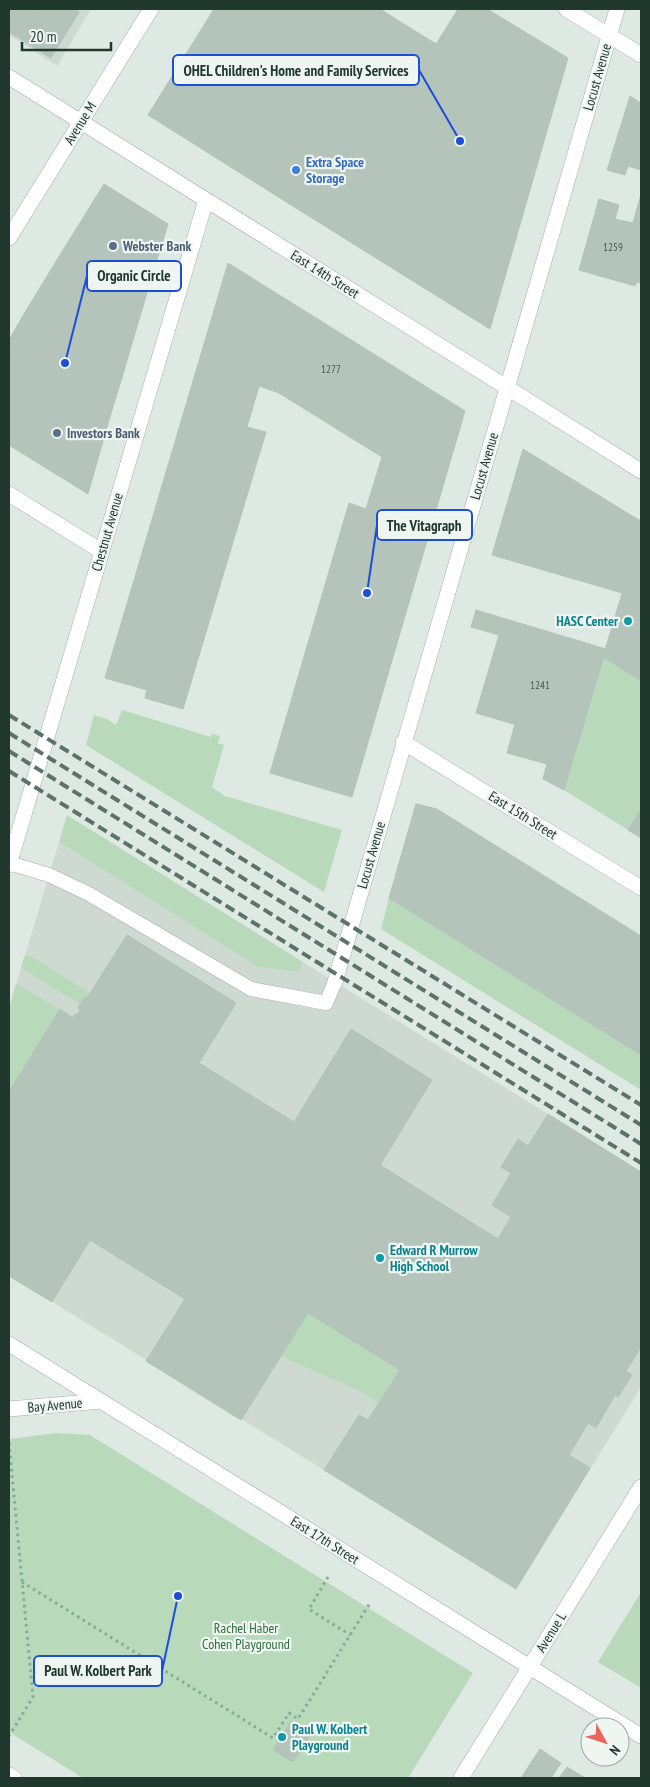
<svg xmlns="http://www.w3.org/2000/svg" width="650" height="1787" font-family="'PT Sans Narrow',sans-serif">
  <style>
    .built { fill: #cdd9d1 }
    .green { fill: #b8dabb }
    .building { fill: #b4c4bb; stroke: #b2c3b9 }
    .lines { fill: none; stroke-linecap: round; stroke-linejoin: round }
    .lane-casing { stroke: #a2b0a9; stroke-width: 15 }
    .street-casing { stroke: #a2b0a9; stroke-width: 16 }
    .path { stroke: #81ac96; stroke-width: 3; stroke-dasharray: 2.5 4; stroke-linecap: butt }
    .lane { stroke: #fff; stroke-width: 14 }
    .street { stroke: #fff; stroke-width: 15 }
    .rail { stroke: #5b7469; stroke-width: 4; stroke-dasharray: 10 5; stroke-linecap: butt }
    .shop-dot { fill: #3f7fe0; stroke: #eff6f1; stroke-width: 2 }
    .service-dot { fill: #5c6f8a; stroke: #eff6f1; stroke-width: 2 }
    .culture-dot { fill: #0f9aa8; stroke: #eff6f1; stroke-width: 2 }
    .labels { text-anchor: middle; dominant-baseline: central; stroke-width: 4.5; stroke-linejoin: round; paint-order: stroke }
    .number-label { font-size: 11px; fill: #465b51 }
    .street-label { font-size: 14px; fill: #21382e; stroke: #eff6f1 }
    .shop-label { font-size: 14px; font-weight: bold; fill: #366cbe; stroke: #eff6f1; text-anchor: start }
    .service-label { font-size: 14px; font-weight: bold; fill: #4e5e75; stroke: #eff6f1; text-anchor: start }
    .culture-label { font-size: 14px; font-weight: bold; fill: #0d838f; stroke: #eff6f1; text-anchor: start }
    .park-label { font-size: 14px; fill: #2d6d3a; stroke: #eff6f1 }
    .leader { fill: none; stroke: #1d4ed8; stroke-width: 2 }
    .callout-dot { fill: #1d4ed8; stroke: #eff6f1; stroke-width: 2 }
    .callout { fill: #eff6f1; stroke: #1d4ed8; stroke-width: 2 }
    .callout-label { font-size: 15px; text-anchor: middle; font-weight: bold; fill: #21382e }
  </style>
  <rect width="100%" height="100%" fill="#dfe9e3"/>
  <path class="built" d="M9 9H91L57 66 9 35Z
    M59 842 258 967 299 972 303 962 641 1172V1387L516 1589 9 1275V1009Z"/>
  <path class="green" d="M603 657 641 681V809L628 830 564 790Z
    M122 710 211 737 212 734 220 736 218 743 224 745 212 787 225 796 342 830 324 892 86 745 94 715 107 719 116 725Z
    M67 815 303 962 299 972 258 967 59 842Z
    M389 898 641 1055V1090L381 929Z
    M25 955 32 957 90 993 87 998 85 997 80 1004 21 968Z
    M16 983 73 1018 9 1121V1009Z
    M308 1313 400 1370 379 1403 360 1391 289 1360 281 1355Z
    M56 1433 90 1435 473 1673 408 1778H83L9 1732V1439Z
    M641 1592V1688L598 1662Z"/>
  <path class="building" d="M9 9H22L65 35 51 58 9 32Z
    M22 9H73L79 12 65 35Z
    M214 9H380L436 44 323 225 148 115Z
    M458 9H487L568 58 490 329 323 225Z
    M630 96 641 103V170L628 166 625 175 607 170Z
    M104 184 168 224 146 296 52 268Z
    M641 194V283L637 282 635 286 579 270 599 199 619 205 615 219 633 223Z
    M228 263 465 411 352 797 270 773 349 503 366 509 382 457 279 393 259 386 247 427 266 432 183 709 145 698 147 690 105 678Z
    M52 268 146 296 123 374 24 314Z
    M24 314 123 374 109 420 9 353V340Z
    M9 353 109 420 88 494 9 445Z
    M523 449 624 511 603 543 512 487Z
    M512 487 603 543 624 511 641 521V530L622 593 492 555Z
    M641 530V681L603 657Z
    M476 610 606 649 578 743 476 713 499 635 471 627Z
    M515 724 578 743 564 790 543 779 547 764 507 753Z
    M416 804 437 809 641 936V1055L389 898Z
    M641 809V838L628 830Z
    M127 935 236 1003 199 1063 294 1122 351 1029 432 1080 380 1165 498 1239 511 1217 492 1205 511 1173 501 1167 518 1139 528 1146 548 1114 641 1172V1347L626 1371 632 1375 618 1397 615 1395 596 1428 588 1423 569 1455 590 1468 516 1589 324 1470 359 1415 368 1420 400 1370 308 1313 241 1420 146 1361 185 1299 90 1240 52 1302 9 1276V1092L60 1009 73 1018 75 1014 77 1015 80 1010 78 1008 80 1004 85 997 87 998Z
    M291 1721 311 1734 293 1762 273 1750Z
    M540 1749 561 1763 551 1778H521Z
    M567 1767 585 1778H559Z"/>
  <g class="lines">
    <defs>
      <path id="lane" d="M9 863 49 875 89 894 251 989 326 1003 335 982"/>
      <path id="street" d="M566 9 641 55
        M9 77 641 471
        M9 238 151 9
        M9 494 101 551
        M403 742 641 888
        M9 865 206 200
        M335 982 617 9
        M9 1344 641 1736
        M9 1409 101 1401
        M9 1775 14 1778
        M461 1778 641 1487"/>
    </defs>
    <use href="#lane" class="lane-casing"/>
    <use href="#street" class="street-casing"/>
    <path class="path" d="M9 1443 33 1697 9 1736
      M328 1577 309 1609 350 1635
      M22 1582 273 1738 289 1713 298 1719 370 1603"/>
    <use href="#lane" class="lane"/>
    <use href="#street" class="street"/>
    <path class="rail" d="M9 715 641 1105
      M9 733 641 1125
      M9 751 641 1144
      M9 771 641 1163"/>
  </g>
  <circle class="shop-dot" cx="296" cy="170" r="5"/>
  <g class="service-dot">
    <circle cx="113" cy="246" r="5"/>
    <circle cx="57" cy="433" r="5"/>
  </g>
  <g class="culture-dot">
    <circle cx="628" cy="621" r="5"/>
    <circle cx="380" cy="1258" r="5"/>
    <circle cx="282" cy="1737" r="5"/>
  </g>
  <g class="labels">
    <g class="number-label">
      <text x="613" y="247">1259</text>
      <text x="331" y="369">1277</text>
      <text x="540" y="685">1241</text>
    </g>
    <g class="street-label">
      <text transform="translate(597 77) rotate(-74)">Locust Avenue</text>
      <text transform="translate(80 123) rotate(-58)">Avenue M</text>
      <text transform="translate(325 274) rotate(32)">East 14th Street</text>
      <text transform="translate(484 466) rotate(-74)">Locust Avenue</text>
      <text transform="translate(107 532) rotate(-74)">Chestnut Avenue</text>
      <text transform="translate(523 815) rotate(32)">East 15th Street</text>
      <text transform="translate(371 855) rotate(-74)">Locust Avenue</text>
      <text transform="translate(55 1405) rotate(-5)">Bay Avenue</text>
      <text transform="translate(325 1540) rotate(32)">East 17th Street</text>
      <text transform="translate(551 1632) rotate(-58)">Avenue L</text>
    </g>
    <g class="shop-label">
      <text x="306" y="162">Extra Space<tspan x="306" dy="16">Storage</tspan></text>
    </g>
    <g class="service-label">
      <text x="123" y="246">Webster Bank</text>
      <text x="67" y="433">Investors Bank</text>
    </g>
    <g class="culture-label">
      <text x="618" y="621" text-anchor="end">HASC Center</text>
      <text x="390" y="1250">Edward R Murrow<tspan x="390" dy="16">High School</tspan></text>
      <text x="292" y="1729">Paul W. Kolbert<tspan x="292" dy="16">Playground</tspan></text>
    </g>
    <g class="park-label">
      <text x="246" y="1628">Rachel Haber<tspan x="246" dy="16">Cohen Playground</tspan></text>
    </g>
  </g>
  <path class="leader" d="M460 141L419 70M65 363L87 276M367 593L377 525M178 1596L162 1671"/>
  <g class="callout-dot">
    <circle cx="460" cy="141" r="5"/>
    <circle cx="65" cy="363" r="5"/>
    <circle cx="367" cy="593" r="5"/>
    <circle cx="178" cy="1596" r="5"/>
  </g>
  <g class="callout">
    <rect x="173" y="55" width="246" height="30" rx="5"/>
    <rect x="87" y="261" width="94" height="30" rx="5"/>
    <rect x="377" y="510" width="95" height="30" rx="5"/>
    <rect x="34" y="1656" width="128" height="30" rx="5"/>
  </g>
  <g class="callout-label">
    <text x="296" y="76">OHEL Children's Home and Family Services</text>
    <text x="134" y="281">Organic Circle</text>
    <text x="424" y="531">The Vitagraph</text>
    <text x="98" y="1676">Paul W. Kolbert Park</text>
  </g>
  <rect width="650" height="1787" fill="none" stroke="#21382e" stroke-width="20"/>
  <g transform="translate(605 1742) rotate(130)"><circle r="24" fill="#eff6f1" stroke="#9daaa3"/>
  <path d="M0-4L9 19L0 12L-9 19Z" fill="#eb655b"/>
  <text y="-8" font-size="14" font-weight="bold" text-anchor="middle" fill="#21382e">N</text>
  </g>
  <path d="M22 42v8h89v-8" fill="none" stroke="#21382e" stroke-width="2.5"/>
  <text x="30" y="42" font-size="15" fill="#21382e" stroke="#eff6f1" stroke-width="4" paint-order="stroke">20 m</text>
</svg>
